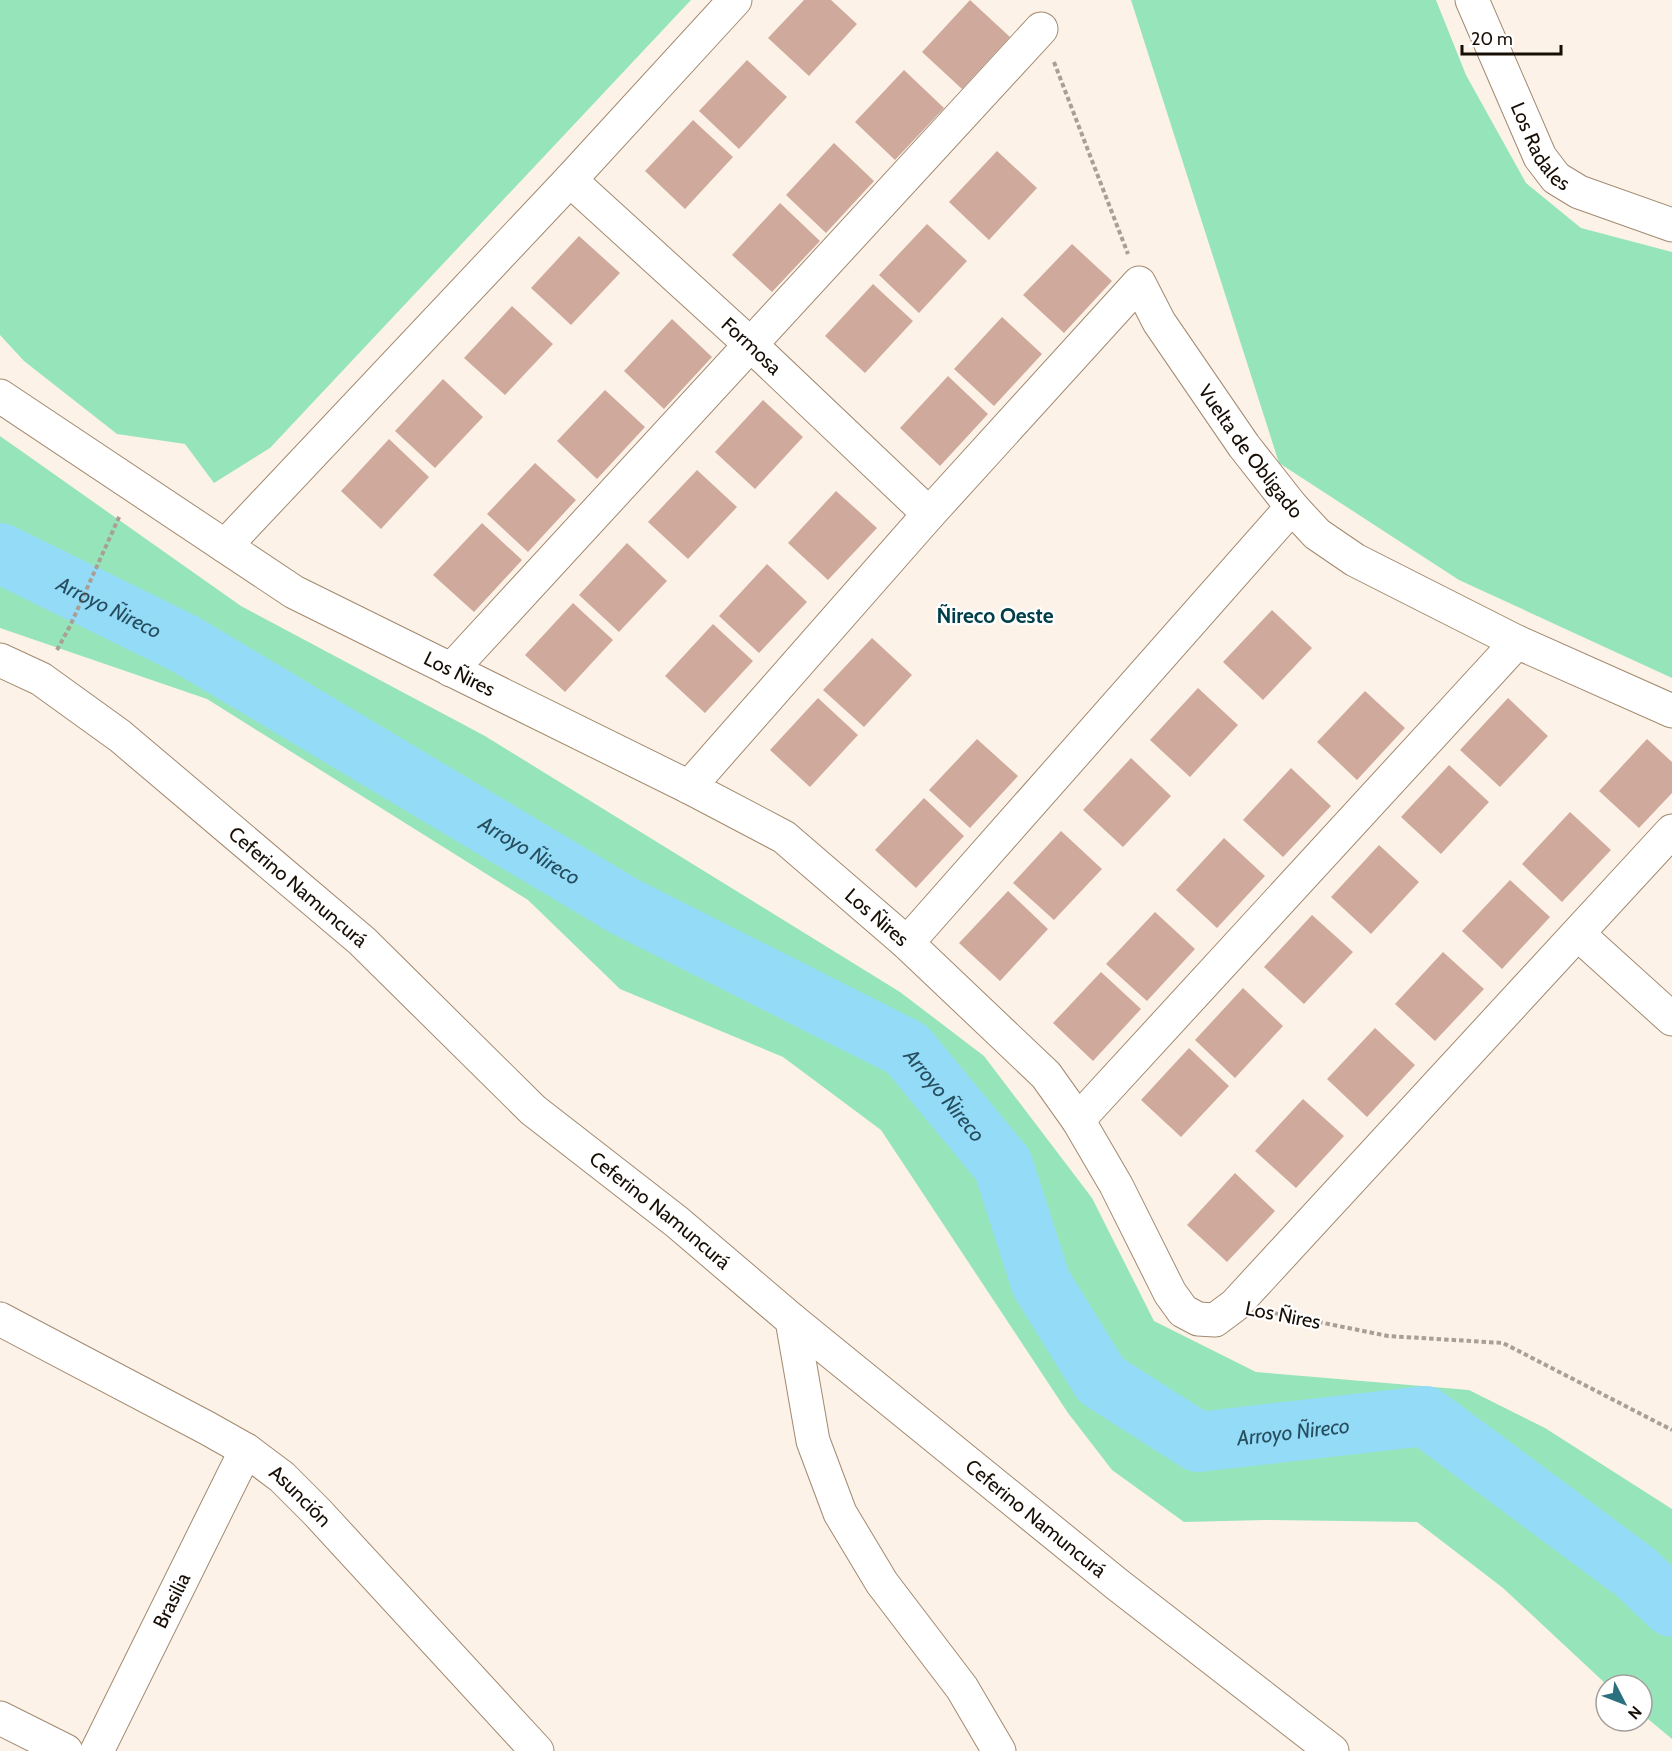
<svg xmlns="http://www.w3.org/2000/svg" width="1672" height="1751" font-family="Cabin,sans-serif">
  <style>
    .green { fill: #96e5ba }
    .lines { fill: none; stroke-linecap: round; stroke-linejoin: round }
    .river { stroke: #94dbf8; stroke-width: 60 }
    .building { fill: #cfaa9c }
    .minor-casing { stroke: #a28a6f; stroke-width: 35 }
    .path { stroke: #a99f95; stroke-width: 4; stroke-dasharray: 4.5 3; stroke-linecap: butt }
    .minor { stroke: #fff; stroke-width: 33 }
    .labels { text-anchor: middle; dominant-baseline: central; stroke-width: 4.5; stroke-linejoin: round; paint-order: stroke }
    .street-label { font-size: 20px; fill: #170e05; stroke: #fff }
    .water-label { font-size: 21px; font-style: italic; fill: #264e5e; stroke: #fff }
    .neighbourhood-label { font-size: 21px; font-weight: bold; fill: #003e4a; stroke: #fff }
  </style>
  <rect width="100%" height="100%" fill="#fdf2e7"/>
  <path class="green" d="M0 0H691L270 448 214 483 185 444 117 434 24 361 0 335Z
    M1131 0H1436L1466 75 1526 183 1581 228 1672 252V678L1459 580 1279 463Z
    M0 436 241 606 485 736 900 992 984 1056 1092 1198 1154 1321 1256 1372 1469 1390 1545 1428 1672 1509V1739L1642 1714V1685H1607L1503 1588 1417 1522 1265 1520 1184 1522 1112 1470 1068 1413 881 1130 783 1057 620 989 528 900 207 699 0 628Z"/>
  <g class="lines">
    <path class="river" id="s1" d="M0 553 185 644 624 906 907 1049 1003 1165 1041 1283 1101 1380 1198 1442 1425 1416 1635 1572 1672 1607"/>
  </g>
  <path class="building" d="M804 0H831L857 24 809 76 768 38Z
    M970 0 1010 37 962 89 922 52Z
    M747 60 787 97 739 149 699 111Z
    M904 70 944 108 895 160 855 122Z
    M693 120 733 157 685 209 645 171Z
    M834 143 874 181 826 233 786 195Z
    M997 151 1037 188 989 240 949 202Z
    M780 203 820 241 772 292 732 255Z
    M927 224 967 261 919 313 879 275Z
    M579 236 620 273 571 325 531 288Z
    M1072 244 1112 281 1064 333 1023 295Z
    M873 284 913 321 865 373 825 336Z
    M512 306 553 344 505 395 464 358Z
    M1002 317 1042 354 994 406 954 369Z
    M672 319 712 357 664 409 624 371Z
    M948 376 988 414 940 466 900 428Z
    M443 379 483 417 435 468 395 431Z
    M605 390 645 427 597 479 557 441Z
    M763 400 803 437 755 489 715 452Z
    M389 439 429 477 381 529 341 491Z
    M535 463 576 500 528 552 487 514Z
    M697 470 737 507 688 559 648 522Z
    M836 491 877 528 828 580 788 543Z
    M482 523 522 560 474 612 433 575Z
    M627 543 667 581 619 632 579 595Z
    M767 564 807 602 759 653 719 616Z
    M573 603 613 640 565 692 525 655Z
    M1272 610 1312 648 1263 700 1223 662Z
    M713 624 753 661 705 713 665 676Z
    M872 638 912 675 864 727 823 690Z
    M1198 688 1238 725 1190 777 1150 740Z
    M1365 691 1405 728 1357 780 1317 742Z
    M818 698 858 735 810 787 770 750Z
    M1508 698 1548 736 1500 787 1460 750Z
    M977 739 1018 776 970 828 929 790Z
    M1647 739 1672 762V793L1639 828 1599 791Z
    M1131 758 1171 796 1123 847 1083 810Z
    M1449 765 1489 802 1441 854 1401 817Z
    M1291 768 1331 806 1283 857 1243 820Z
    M924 798 964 836 916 888 875 850Z
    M1570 812 1611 850 1562 902 1522 864Z
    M1061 831 1102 869 1054 920 1013 883Z
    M1224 838 1265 876 1217 928 1176 890Z
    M1379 845 1419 882 1371 934 1331 897Z
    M1510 880 1550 917 1502 969 1462 931Z
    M1008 891 1048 929 1000 981 959 943Z
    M1155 912 1195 949 1147 1001 1106 964Z
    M1312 915 1353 952 1304 1004 1264 967Z
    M1443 952 1484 989 1435 1041 1395 1004Z
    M1101 972 1141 1009 1093 1061 1053 1023Z
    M1243 988 1283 1026 1235 1078 1195 1040Z
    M1375 1028 1415 1065 1367 1117 1327 1079Z
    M1189 1048 1229 1086 1181 1137 1141 1100Z
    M1303 1099 1344 1136 1296 1188 1255 1151Z
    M1235 1173 1275 1211 1227 1262 1187 1225Z"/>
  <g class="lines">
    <defs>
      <g id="minor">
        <path id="s2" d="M1472 0 1540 157 1556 178 1579 192 1672 225"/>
        <path id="s3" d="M570 180 750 344 929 514"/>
        <path id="s4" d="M0 396 294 592 689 787 784 837 907 943 1046 1075 1078 1120 1116 1185 1170 1293 1183 1311 1198 1319 1215 1320 1235 1305 1672 831"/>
        <path d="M225 546 570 180 735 0"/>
        <path id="s5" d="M0 660 41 679 120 736 362 941 533 1110 677 1222 792 1320 1118 1585 1332 1751"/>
        <path d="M451 670 1041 29"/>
        <path id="s6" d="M689 787 929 514 1139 283 1159 322 1244 446 1292 507 1317 534 1355 560 1517 642 1672 711"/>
        <path d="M1578 934 1672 1019"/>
        <path d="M907 943 1292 507"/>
        <path d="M1078 1120 1517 642"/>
        <path id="s7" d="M0 1319 207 1428 246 1450 282 1477 317 1512 537 1751"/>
        <path d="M792 1320 813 1441 840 1513 882 1583 962 1688 999 1751"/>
        <path d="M0 1718 66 1751"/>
        <path id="s8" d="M97 1751 246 1450"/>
      </g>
    </defs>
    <use href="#minor" class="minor-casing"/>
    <path class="path" d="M1054 62 1128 254
      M57 650 70 626 120 515
      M1274 1313 1388 1336 1503 1343 1672 1430"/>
    <use href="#minor" class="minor"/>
  </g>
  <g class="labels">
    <g class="street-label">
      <text stroke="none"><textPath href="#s2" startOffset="162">Los Radales</textPath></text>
      <text stroke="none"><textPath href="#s3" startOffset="246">Formosa</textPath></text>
      <text stroke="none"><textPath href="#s6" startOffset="878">Vuelta de Obligado</textPath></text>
      <text stroke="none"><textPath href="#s4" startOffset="538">Los Ñires</textPath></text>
      <text stroke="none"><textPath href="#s5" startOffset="376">Ceferino Namuncurá</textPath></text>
      <text stroke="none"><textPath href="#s4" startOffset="1024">Los Ñires</textPath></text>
      <text stroke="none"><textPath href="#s5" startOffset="862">Ceferino Namuncurá</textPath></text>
      <text transform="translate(1283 1315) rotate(11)">Los Ñires</text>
      <text stroke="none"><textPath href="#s7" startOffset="350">Asunción</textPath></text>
      <text stroke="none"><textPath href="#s5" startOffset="1348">Ceferino Namuncurá</textPath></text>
      <text stroke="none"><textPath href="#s8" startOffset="168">Brasilia</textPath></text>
    </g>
    <g class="water-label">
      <text stroke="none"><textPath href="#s1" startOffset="122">Arroyo Ñireco</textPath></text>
      <text stroke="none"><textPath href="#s1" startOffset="608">Arroyo Ñireco</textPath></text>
      <text stroke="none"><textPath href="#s1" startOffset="1094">Arroyo Ñireco</textPath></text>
      <text stroke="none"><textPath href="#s1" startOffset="1634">Arroyo Ñireco</textPath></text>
    </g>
    <g class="neighbourhood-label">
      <text x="995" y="615">Ñireco Oeste</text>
    </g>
  </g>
  <g transform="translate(1624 1703) rotate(132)"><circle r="28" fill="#ffffff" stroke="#a29f9b" stroke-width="1.5"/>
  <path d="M0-4.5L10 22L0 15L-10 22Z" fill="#2b707f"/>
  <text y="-9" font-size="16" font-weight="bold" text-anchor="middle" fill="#170e05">N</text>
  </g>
  <path d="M1462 45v9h99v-9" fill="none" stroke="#170e05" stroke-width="3"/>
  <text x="1471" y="45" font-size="18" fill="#170e05" stroke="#ffffff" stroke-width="4.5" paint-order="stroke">20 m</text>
</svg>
